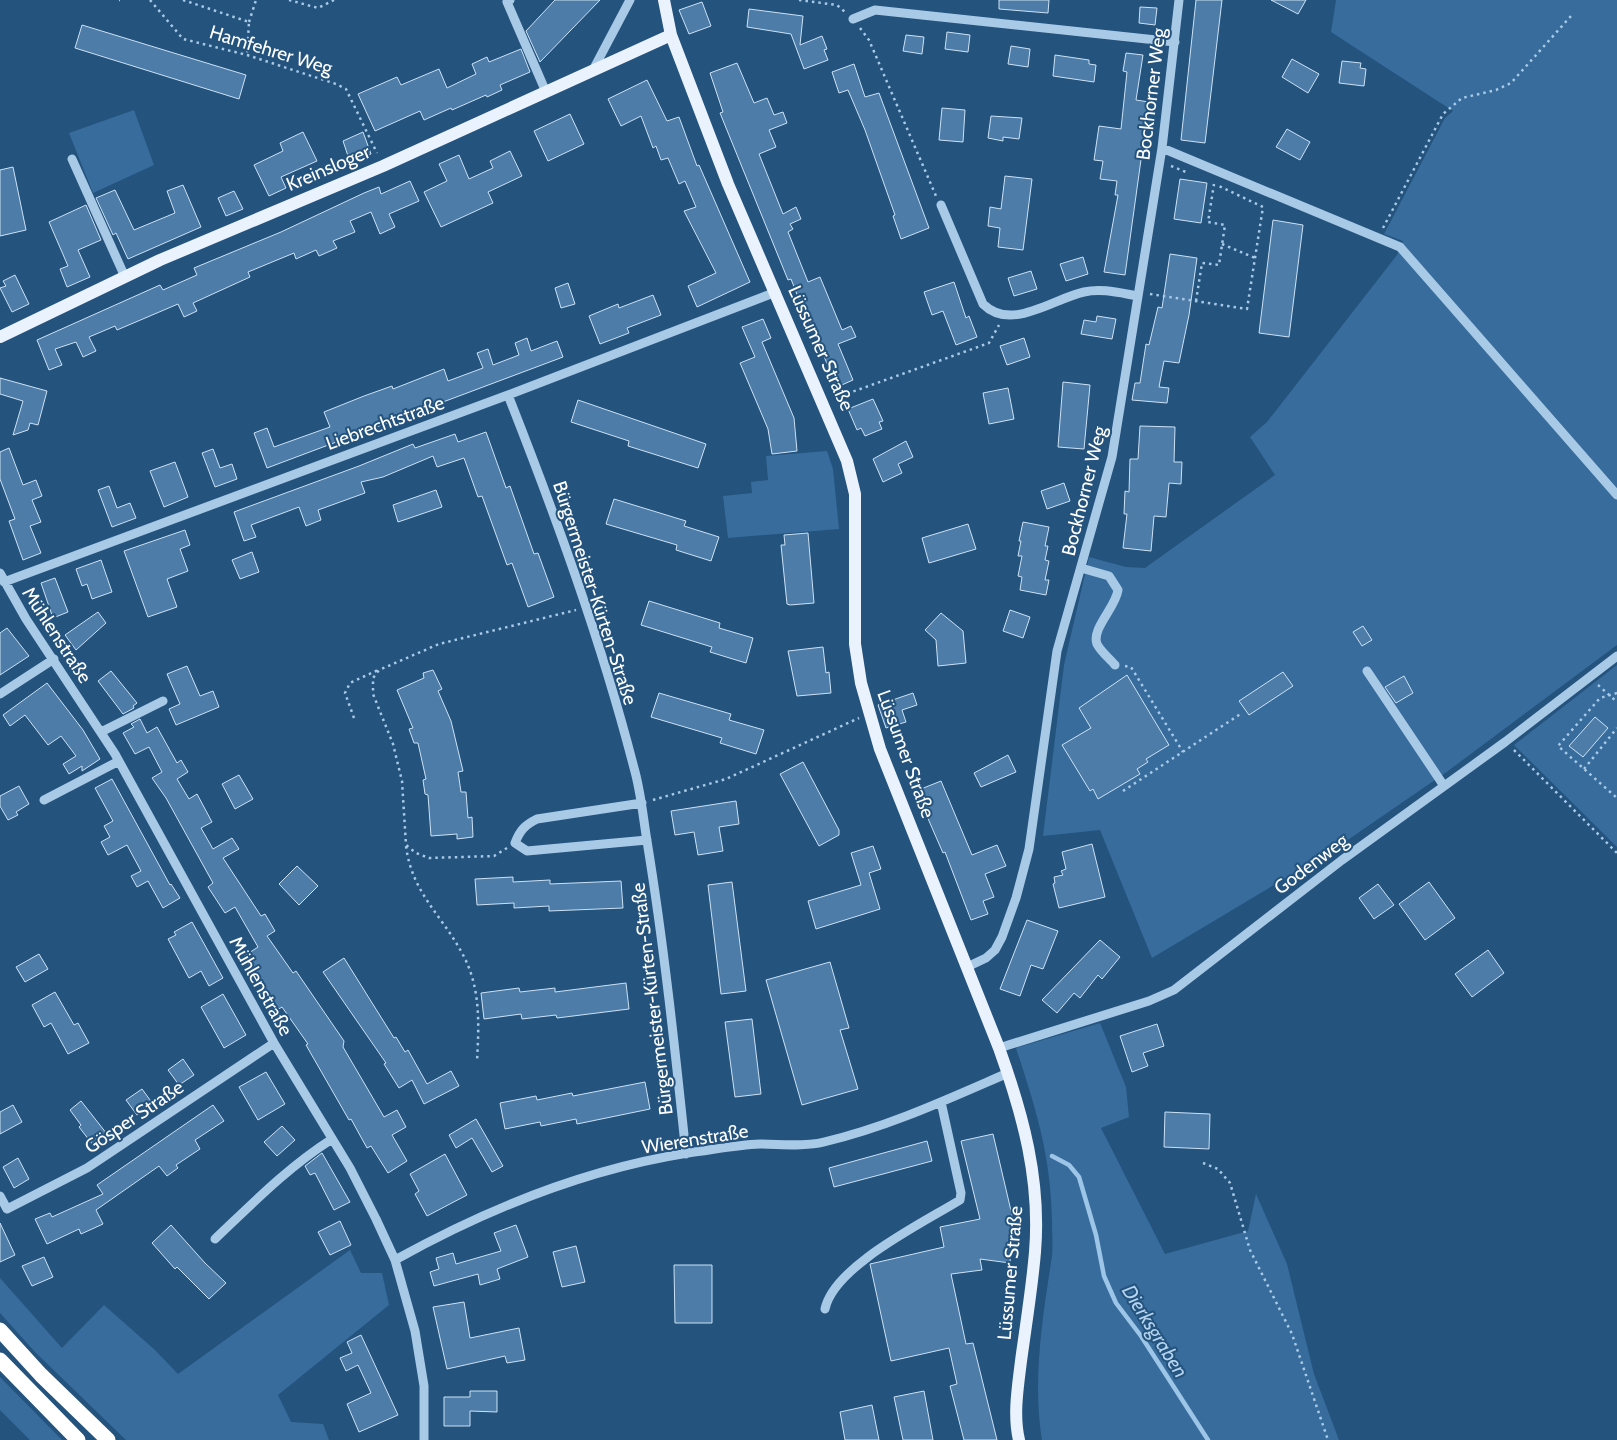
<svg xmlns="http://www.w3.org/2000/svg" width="1617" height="1440" font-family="Cabin,sans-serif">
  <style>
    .green { fill: #376c9c }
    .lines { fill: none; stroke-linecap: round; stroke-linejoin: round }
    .stream { stroke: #9dc5e7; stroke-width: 4.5 }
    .building { fill: #4c7ca7; stroke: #cce2f5 }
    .path { stroke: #a9cae6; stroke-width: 2.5; stroke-dasharray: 2.5 4; stroke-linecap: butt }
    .minor { stroke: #a9cae6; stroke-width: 9 }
    .major { stroke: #eaf3fd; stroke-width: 12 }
    .highway { stroke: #fff; stroke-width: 15 }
    .labels { text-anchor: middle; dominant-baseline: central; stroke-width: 4; stroke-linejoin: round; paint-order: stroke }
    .street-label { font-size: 19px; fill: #fff; stroke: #24537e }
    .water-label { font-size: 20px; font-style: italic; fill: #b4d3ee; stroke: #24537e }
  </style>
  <rect width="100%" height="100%" fill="#24537e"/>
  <path class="green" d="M1336 0H1617V645L1448 771 1339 846 1152 958 1100 830 1043 836 1064 665 1089 557 1126 567 1145 568 1275 475 1250 437 1267 422 1397 255 1403 241 1384 234 1445 118 1453 111 1331 32Z
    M134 110 154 165 93 193 69 133Z
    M827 451 833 469 839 529 728 538 723 496 752 493 751 482 768 480 766 456Z
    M1617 665V847L1514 745Z
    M1100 1023 1126 1087 1129 1117 1101 1128 1165 1254 1248 1231 1256 1194 1287 1264 1314 1374 1339 1440H1042C1032 1380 1043 1315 1052 1256 1053 1245 1052 1232 1052 1221 1051 1156 1036 1109 1016 1048Z
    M350 1250 361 1273H382L389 1305 278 1395 291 1422 323 1424 329 1440H126L35 1352 0 1313V1278L62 1348 104 1305 155 1350 178 1374Z
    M0 1377 62 1440H30L0 1410Z"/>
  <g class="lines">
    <path class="stream" d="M1052 1156 1069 1165 1079 1177 1096 1235 1104 1276 1116 1303 1141 1336 1208 1440"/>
  </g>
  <path class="building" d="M555 0H600L540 62 526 31Z
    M999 0H1049L1048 13 999 9Z
    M1196 0H1222L1205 143 1181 140Z
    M1271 0H1306L1298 14Z
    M702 2 711 26 689 34 679 10Z
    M1140 7 1157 8 1155 25 1139 23Z
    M749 9 803 16 800 45 822 36 827 49 824 50 828 60 804 69 791 34 747 27Z
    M82 25 246 75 239 99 75 48Z
    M947 32 970 35 968 52 945 49Z
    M906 35 924 37 922 54 903 51Z
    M1011 46 1030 49 1028 67 1008 64Z
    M521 49 530 72 500 85 502 90 487 97 486 95 452 110 451 108 424 120 420 111 375 131 358 94 397 77 401 85 439 69 447 88 476 74 472 64 487 57 489 62Z
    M1126 53 1143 55 1136 100 1149 102 1125 275 1104 272 1118 195H1115L1117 181 1100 179 1103 161 1094 160 1099 126 1121 129 1127 72 1123 71Z
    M1055 55 1089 60V64L1096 65 1094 82 1053 76Z
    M1292 59 1319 74 1308 93 1282 77Z
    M1342 61 1361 63 1360 68 1366 69 1364 86 1339 83Z
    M737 63 754 103 767 98 774 115 783 112 787 123 769 130 776 147 759 154 783 214 796 207 801 219 790 224 793 229 788 232 808 282 820 277 842 330 851 326 856 337 838 344 853 380 835 388 828 372 830 371 810 322 808 323 791 279 788 280 720 113 723 112 710 73Z
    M854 64 865 97 879 93 929 228 901 239 893 216 895 215 865 130 848 90 839 93 832 72Z
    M647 80 667 121 679 117 697 166 699 165 750 282 697 307 688 286 716 273 684 211 696 207 685 181 679 184 668 158 661 160 656 146 653 148 641 116 621 126 608 99Z
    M942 108 965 110 963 142 939 140Z
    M570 114 584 144 548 161 534 131Z
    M991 116 1022 118 1019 139 1003 137V141L988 138Z
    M1287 129 1310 142 1300 160 1276 147Z
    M303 132 317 161 281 177 286 188 269 196 254 165 283 151 280 143Z
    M363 132 371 154 350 162 343 141Z
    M510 151 522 176 488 192 493 203 441 227 424 192 447 181 439 164 459 155 469 179 493 168 490 161Z
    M13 167 26 230 0 236V170Z
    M1005 176 1032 179 1023 250 998 247 1000 228 988 226 990 207 1001 209Z
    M1180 179 1207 183 1201 223 1174 219Z
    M410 181 419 201 389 214 395 227 380 234 371 212 350 221 355 232 333 241 337 248 319 256 316 250 296 259 294 253 248 272 250 277 193 303 197 311 184 317 178 304 117 330 115 326 89 337 96 351 83 357 76 342 55 349 62 365 49 370 37 340 160 285 163 290 197 275 194 268 281 232 364 193 379 187 381 194Z
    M183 185 201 227 128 259 116 233 113 235 96 198 115 190 134 230 175 213 167 191Z
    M234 191 243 209 226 216 218 198Z
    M86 205 101 240 78 250 90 277 67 287 60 269 68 266 49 222Z
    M1273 220 1303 225 1289 337 1259 333Z
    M1170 254 1197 258 1189 315 1179 363 1164 361 1159 387 1169 388 1167 403 1132 400 1135 383H1140L1146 344 1149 345 1158 307 1162 308Z
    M1083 257 1088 274 1066 281 1060 264Z
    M1031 271 1037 289 1014 296 1008 278Z
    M15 275 29 304 12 312 0 288 6 286 3 281Z
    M954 282 966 318 969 316 977 337 956 345 943 311 932 315 924 292Z
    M568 283 575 304 561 308 555 288Z
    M653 295 661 315 627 328 629 333 600 344 589 316 618 304 619 308Z
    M1097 316 1116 319 1112 339 1081 334 1084 320 1096 322Z
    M763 319 771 338 762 342 794 418 797 451 772 454 768 429 740 363 755 357 742 327Z
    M527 338 531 351 557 341 563 357 267 468 254 433 267 428 274 447 330 427 324 412 364 396 392 386 393 389 444 369 448 381 483 368 477 353 488 349 493 365 519 355 515 343Z
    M1024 338 1030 357 1007 365 1000 346Z
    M0 378 47 391 38 425 30 423 28 430 13 435 23 401 0 394Z
    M1063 382 1090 385 1084 449 1058 447Z
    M1008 388 1014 419 989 424 983 393Z
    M873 399 883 421 879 422 882 429 865 436 861 428 857 430 848 409Z
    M578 400 706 444 698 468 628 446 629 441 571 422Z
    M1140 426 1175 427 1174 462H1182L1181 484 1169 483 1166 517 1154 516 1151 551 1123 548 1127 514H1124L1125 491 1129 492 1130 459H1138Z
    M486 432 506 488 510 486 534 554 538 553 554 597 528 607 512 563 507 565 482 496 478 497 464 458 437 467 433 456 383 477 361 482 365 493 318 510 321 520 306 526 299 507 251 525 256 537 244 541 234 512 359 466 413 444 415 448 455 434 458 442Z
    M906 441 913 457 898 464 902 473 883 482 873 459Z
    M9 448 23 485 36 480 42 496 32 500 41 522 30 526 41 553 23 560 9 521 15 519 0 479V452Z
    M213 449 220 468 232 464 237 479 215 487 202 453Z
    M175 462 188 497 164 507 150 471Z
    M1064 483 1070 501 1047 509 1041 491Z
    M109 486 117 508 130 503 136 518 112 527 98 490Z
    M436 490 442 507 398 522 393 505Z
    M614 499 686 521 684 526 719 537 711 561 676 550 677 545 606 524Z
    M1023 522 1049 527 1045 546H1048L1045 560 1049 561 1045 580H1049L1046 595 1020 590 1022 577 1018 576 1022 556H1018L1021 541H1019Z
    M968 524 976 549 929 563 922 538Z
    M185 530 190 545 180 549 188 571 167 579 177 607 148 617 124 551Z
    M808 533 814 603 790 605 787 604 781 545H785L784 535Z
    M252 552 259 572 240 579 232 560Z
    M101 560 112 592 92 599 87 584 82 586 76 569Z
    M55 578 68 612 53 618 41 583Z
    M649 601 720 623 719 628 753 638 746 663 710 652 712 647 641 625Z
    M1010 610 1030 617 1023 638 1003 631Z
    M98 612 106 623 76 650 65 635Z
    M941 613 963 631 966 663 938 666 936 640 925 630Z
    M1363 626 1372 640 1362 646 1353 632Z
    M7 628 29 656 0 675V633Z
    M823 647 826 673 829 672 831 693 797 696 788 651Z
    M187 666 200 696 213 691 219 707 176 725 169 709 180 704 167 674Z
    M433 670 442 689 438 691 451 721 463 771 458 772 461 792H466L468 818 472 817 473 837 457 839V834L431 836 428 795 425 794 423 780 426 779 418 743H414L409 729 413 728 397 690 424 678 423 673Z
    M111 671 137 703 133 706 134 708 123 714 98 681Z
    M1283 672 1293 686 1249 715 1239 701Z
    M1127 675 1169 745 1146 759 1148 762 1137 769 1140 774 1098 799 1093 789 1090 791 1062 745 1091 728 1079 708Z
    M1404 676 1413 693 1396 703 1385 687Z
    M47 683 83 730 100 759 82 771V766L69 774 63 764 76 756 61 736 48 745 25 715 10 726 3 715Z
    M659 693 731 714 729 720 764 730 756 754 720 743 722 738 651 717Z
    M913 693 917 705 902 710 906 722 886 728 878 705Z
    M1595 717 1608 728 1583 757 1569 746Z
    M140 719 147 733 157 727 177 763 181 760 188 772 177 779 189 799 197 794 212 822 201 828 213 849 232 838 239 849 223 858 261 916 265 914 275 931 267 936 293 973 296 971 344 1041 343 1047 384 1117 397 1110 406 1127 392 1135 407 1161 388 1173 371 1146 367 1148 351 1119 349 1120 306 1045 308 1044 282 1007 274 1012 259 991 264 988 243 957 258 947 235 907 225 913 208 887 213 883 166 798 152 778 162 772 149 747 135 754 123 733 134 727 131 724Z
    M1008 755 1016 772 981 787 974 773Z
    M803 762 839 830V835L819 846 780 774Z
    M239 775 253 799 235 809 222 784Z
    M112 779 170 885 171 884 180 898 163 908 148 881 137 887 131 876 141 871 127 845 108 855 101 842 110 837 104 826 113 821 95 788Z
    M941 781 972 855 997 845 1006 866 985 874 994 897 983 901 988 914 971 920 945 852 943 853 916 791Z
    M19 786 29 804 16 812 18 815 8 820 0 806V796Z
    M736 801 739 824 719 827 723 851 698 855 694 832 675 835 671 811Z
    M1092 844 1105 897 1059 908 1053 884 1055 883 1054 877 1063 875 1061 871 1066 869 1062 852Z
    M873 846 881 869 869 873 880 909 816 929 808 901 861 885 851 853Z
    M297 866 318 886 299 905 279 884Z
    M513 877V882L550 880V884L621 881 623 908 549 911V906L514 908V903L477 905 475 879Z
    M732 882 746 991 721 994 708 885Z
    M1429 882 1455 918 1425 940 1399 904Z
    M1378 884 1394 905 1374 919 1359 898Z
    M1027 920 1058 931 1043 969 1031 965 1020 996 1000 989Z
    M192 922 223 978 209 986 201 971 189 978 168 939 176 935 174 932Z
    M1100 940 1120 957 1102 979 1098 975 1080 998 1074 993 1057 1013 1042 1000Z
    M1488 950 1504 973 1472 997 1455 974Z
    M39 954 48 969 25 982 16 967Z
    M344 958 394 1038 396 1037 405 1052 408 1050 427 1084 451 1071 459 1086 424 1104 412 1080 399 1088 384 1064 386 1063 323 972Z
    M830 962 849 1028 840 1030 858 1089 802 1105 766 980Z
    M626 983 629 1009 557 1018 556 1015 522 1019 521 1014 484 1019 481 993 519 988 520 992 555 988V992Z
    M55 992 74 1025 78 1023 89 1043 68 1054 51 1023 44 1027 32 1005Z
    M223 994 246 1035 224 1048 201 1007Z
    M752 1019 761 1094 735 1097 725 1022Z
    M1157 1024 1164 1046 1143 1053 1148 1066 1132 1072 1120 1036Z
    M183 1059 194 1075 179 1085 168 1070Z
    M266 1072 285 1104 258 1120 239 1087Z
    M645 1082 650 1109 577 1124 576 1119 541 1126 540 1122 505 1129 500 1103 536 1096 537 1100 572 1093 573 1096Z
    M142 1089 153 1104 137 1115 126 1100Z
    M81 1101 107 1134 93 1145 79 1127 81 1125 70 1110Z
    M13 1105 22 1122 0 1134V1112Z
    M213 1105 224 1121 195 1140 200 1149 176 1165 178 1168 167 1176 159 1166 96 1210 103 1224 81 1234 79 1229 47 1244 35 1219 50 1213 52 1217 103 1194 97 1185Z
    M1165 1112 1210 1114 1209 1149 1164 1147Z
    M476 1119 503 1166 492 1172 472 1138 456 1148 449 1135Z
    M282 1126 295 1140 277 1156 264 1142Z
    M993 1134 1012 1215 1010 1263 980 1259 982 1270 951 1274 966 1344 973 1343 997 1440H964L950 1386 957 1384 949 1348 891 1361 870 1264 944 1247 940 1227 980 1219 961 1141Z
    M927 1141 932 1161 834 1187 829 1168Z
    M322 1153 350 1202 334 1210 315 1173 310 1175 305 1166Z
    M445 1154 467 1195 427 1216 415 1194 419 1191 410 1174Z
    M18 1158 29 1179 14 1188 3 1167Z
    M340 1221 351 1245 330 1255 318 1232Z
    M0 1223 15 1255 0 1262Z
    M171 1225 205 1263 226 1283 209 1299 177 1267 175 1269 152 1243Z
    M516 1225 528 1257 497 1269 500 1279 480 1285 478 1274 434 1286 430 1272 439 1269 436 1258 453 1253 456 1264 501 1251 494 1233Z
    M576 1246 585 1282 562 1287 553 1252Z
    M44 1257 53 1277 32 1286 22 1266Z
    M674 1265H712V1323H675Z
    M464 1302 470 1338 519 1328 525 1360 507 1363 505 1356 447 1369 433 1307Z
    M361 1335 398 1415 359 1432 347 1404 371 1393 358 1365 346 1371 340 1358 352 1353 347 1342Z
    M470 1391H497V1412L470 1411V1426H444V1397H470Z
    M924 1391 933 1440H903L894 1397Z
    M872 1405 879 1440H845L840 1412Z"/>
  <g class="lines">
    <path class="path" d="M119 0H120
      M150 0 183 39 247 55 336 84 346 89 377 153
      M183 0 249 22 247 55
      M289 0 318 8 334 0
      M799 0 837 5 845 12
      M249 22 256 0
      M860 28 869 40 936 196
      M1171 166 1186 172
      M1383 228 1443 114 1462 98 1496 90 1511 83 1571 16
      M1222 244 1255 258
      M1150 294 1247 309 1263 207 1219 186
      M1196 301 1202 263 1219 265 1225 225 1208 222 1214 184
      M835 398 989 343 999 325
      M1125 666 1131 667 1183 752
      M1598 685 1617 702
      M1617 693 1600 698 1558 746 1617 798
      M354 718 345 693 350 683 378 670
      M1514 750 1617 853
      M1584 769 1617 728
      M1123 791 1242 713
      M653 800 726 779 859 718
      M406 846C412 893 441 914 462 953 481 987 479 1024 477 1061
      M507 848 494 856 429 858 416 853 406 845 402 781 393 744 373 694V678L379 670 439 644 576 610
      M1203 1163 1218 1169 1230 1183 1250 1250 1292 1334 1328 1440"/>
    <path class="minor" d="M510 0 507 2 546 92
      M853 19 875 10 1175 42
      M593 70 630 0
      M1162 148 1400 247 1617 495
      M72 159 125 277
      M941 205 983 304C1011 332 1052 299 1084 292 1102 288 1120 293 1138 296
      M508 395C556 517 601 640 634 768 641 792 643 817 647 841 664 945 675 1049 686 1154
      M1081 568 1109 576 1118 590C1116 607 1091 629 1097 644 1101 652 1110 659 1115 665
      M0 573 26 619 115 754 274 1043 350 1168 376 1219 395 1260 415 1331 424 1386V1440
      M4 582 508 395 776 292
      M1367 671 1444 786
      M0 694 54 659
      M101 732 163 701
      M44 800 119 761
      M642 803 537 819C525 825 520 830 515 843L527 851 647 840
      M967 967 986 958 995 950 1002 937 1016 898 1029 849 1057 651 1112 457 1162 148 1179 0
      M999 1048 1149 1001 1174 990 1342 860 1505 742 1617 656
      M0 1196 7 1209 87 1168 274 1043
      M215 1239C254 1202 287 1168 332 1139
      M395 1260C485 1210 586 1169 688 1153 712 1150 736 1145 760 1144 780 1144 804 1147 824 1142 888 1127 948 1099 1008 1073
      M825 1309C834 1266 923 1223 960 1200L961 1193 941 1102"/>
    <path class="major" d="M664 0 671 35 728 184 847 461 855 494V644L861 683 880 749 999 1048C1023 1115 1041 1180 1035 1252 1032 1288 1026 1324 1021 1361 1018 1386 1013 1415 1019 1440
      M0 337 160 260 383 166 671 35"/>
    <path class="highway" d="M0 1330 41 1375 108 1440
      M0 1360 78 1440"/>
  </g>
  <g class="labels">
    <g class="street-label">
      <text transform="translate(271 50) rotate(17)">Hamfehrer Weg</text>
      <text transform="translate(1151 94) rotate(-83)">Bockhorner Weg</text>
      <text transform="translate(328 168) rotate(-23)">Kreinsloger</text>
      <text transform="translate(821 348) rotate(66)">Lüssumer Straße</text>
      <text transform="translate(385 423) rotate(-20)">Liebrechtstraße</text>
      <text transform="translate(1084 491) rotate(-76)">Bockhorner Weg</text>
      <text transform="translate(595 593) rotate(72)">Bürgermeister-Kürten-Straße</text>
      <text transform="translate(57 635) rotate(57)">Mühlenstraße</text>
      <text transform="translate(906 754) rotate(70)">Lüssumer Straße</text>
      <text transform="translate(1311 864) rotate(-37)">Godenweg</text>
      <text transform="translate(261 986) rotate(61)">Mühlenstraße</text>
      <text transform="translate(652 999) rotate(-97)">Bürgermeister-Kürten-Straße</text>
      <text transform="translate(134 1117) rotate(-34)">Gösper Straße</text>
      <text transform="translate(695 1139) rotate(-9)">Wierenstraße</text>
      <text transform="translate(1010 1273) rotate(-85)">Lüssumer Straße</text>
    </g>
    <g class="water-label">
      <text transform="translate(1155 1331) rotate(58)">Dierksgraben</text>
    </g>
  </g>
</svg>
